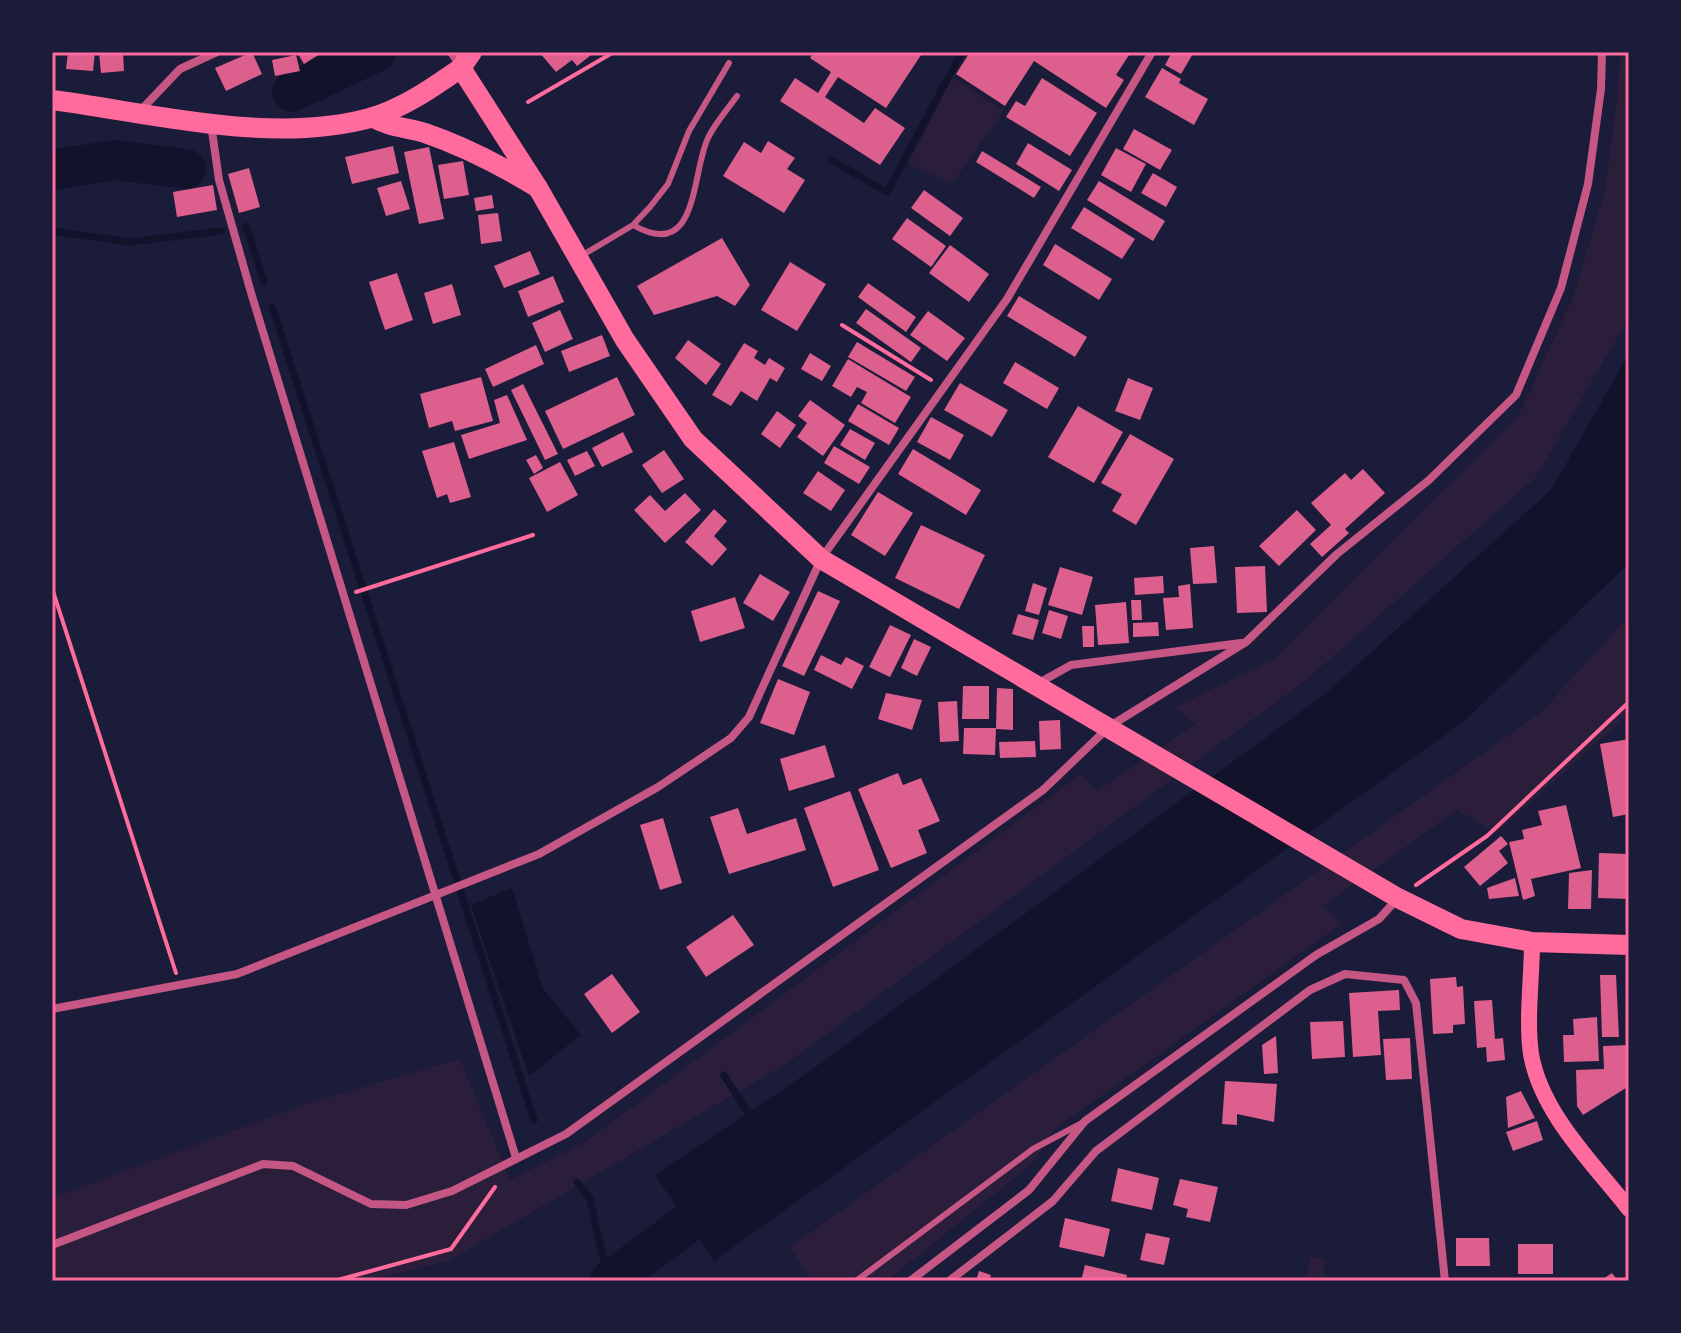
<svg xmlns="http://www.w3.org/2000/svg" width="1681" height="1333" font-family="'Archivo Narrow',sans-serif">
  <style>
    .green { fill: #2a1e3b }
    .water { fill: #12122b }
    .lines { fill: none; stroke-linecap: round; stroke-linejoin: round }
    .stream { stroke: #12122b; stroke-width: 7 }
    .river { stroke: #12122b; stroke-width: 40 }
    .building { fill: #dd5f8e }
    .path { stroke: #ff6b9d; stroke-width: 4 }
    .service { stroke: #c65784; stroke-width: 6 }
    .minor { stroke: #c65784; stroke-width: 8 }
    .secondary { stroke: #ff6b9d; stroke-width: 16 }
    .primary { stroke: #ff6b9d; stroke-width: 20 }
    .trunk { stroke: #ff6b9d; stroke-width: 20 }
    .neatline { fill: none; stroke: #ff6b9d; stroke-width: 3 }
  </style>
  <rect width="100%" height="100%" fill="#1b1b3a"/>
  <path class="green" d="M1620 52H1629V318L1536 477 1305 681 786 1064 450 1260 367 1281H52V1198L305 1104 460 1059 510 1180 585 1142 1082 773 1097 791 1195 724 1175 707 1272 660 1518 417 1573 297 1605 190 1618 91Z
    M952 77 1004 111 952 184 908 164Z
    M1629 616V714L1496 833 1457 810 1323 906 1341 924 1055 1129 1034 1162 887 1281H811L790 1247 1541 712Z
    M1309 1257 1324 1258 1325 1281H1307Z"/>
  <path class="water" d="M1629 354V563L1464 721 714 1261 655 1175 803 1076 1324 695 1551 490Z
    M512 888 543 989 581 1035 529 1076 471 905Z"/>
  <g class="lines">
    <path class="stream" d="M831 160 887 192 962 52
      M246 226 264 282
      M52 231 130 242 221 231
      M272 306 534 1120
      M724 1075 747 1111 757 1117
      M577 1182 590 1199 608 1281"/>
    <path class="river" d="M292 92 376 52
      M52 170 115 160 186 169
      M610 1281 688 1223 734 1194"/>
  </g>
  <path class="building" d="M68 52H95L93 71 66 69Z
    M99 52H123L124 71 101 73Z
    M252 52 262 74 226 91 215 68Z
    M297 52H323L304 64Z
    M539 52H595L577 66 572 60 556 72Z
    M814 52H923L886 108 838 77 825 97 864 123 875 108 905 128 880 165 780 101 795 78 818 93 831 72 810 58Z
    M970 52H1131L1116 75 1124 80 1106 108 1034 61 1005 106 956 74Z
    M1172 52H1194L1181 74 1165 65Z
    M296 55 300 71 275 76 272 60Z
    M1162 68 1181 79 1179 83 1208 99 1194 125 1145 97Z
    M1042 78 1097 113 1070 156 1006 117 1016 101 1025 106Z
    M1134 129 1172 150 1160 170 1123 149Z
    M768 141 795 158 787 169 805 180 784 213 723 176 744 142 761 153Z
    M1028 143 1072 170 1059 191 1016 164Z
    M393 146 399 173 352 184 345 157Z
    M429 147 444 219 419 224 404 152Z
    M1116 148 1146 164 1131 192 1101 175Z
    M982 151 1041 187 1034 198 976 162Z
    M463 161 469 195 444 199 438 165Z
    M249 168 260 207 239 213 228 174Z
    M1153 173 1177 187 1166 207 1141 193Z
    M401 181 410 209 386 216 377 188Z
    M1099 181 1165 221 1153 241 1087 200Z
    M213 185 217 210 177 217 173 192Z
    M924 190 963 218 950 236 911 208Z
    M492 195 494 208 476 211 474 198Z
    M1084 207 1135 239 1122 259 1071 228Z
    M498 213 502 241 481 244 478 215Z
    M907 218 946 246 931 267 892 239Z
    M722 238 750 285 735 306 717 296 654 315 637 286Z
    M1055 244 1112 279 1099 300 1043 265Z
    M950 245 989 274 969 302 929 273Z
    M530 251 540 274 504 288 494 266Z
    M790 262 826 284 797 331 761 310Z
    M397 273 413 320 385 330 369 282Z
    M553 276 564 302 528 317 518 291Z
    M868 283 916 317 906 332 858 297Z
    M452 284 461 315 433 324 424 293Z
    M1019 296 1087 337 1075 357 1007 316Z
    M866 309 921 348 911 362 856 323Z
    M560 310 573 339 545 352 532 323Z
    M928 311 965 338 947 361 910 335Z
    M602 335 610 356 569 372 561 351Z
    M688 340 721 364 706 385 675 358Z
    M857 342 915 377 906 391 848 357Z
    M744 343 758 351 754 358 765 365 769 358 785 368 777 382 770 378 757 401 741 391 731 406 712 395Z
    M536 345 544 364 493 387 485 369Z
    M810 353 831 366 822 381 801 369Z
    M848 359 911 397 895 423 861 403 867 392 857 387 851 397 832 386Z
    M1015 362 1059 388 1047 409 1003 383Z
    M481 377 493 421 455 431 452 421 429 428 420 394Z
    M617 377 635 415 563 449 545 411Z
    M1128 378 1153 388 1140 420 1115 411Z
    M960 383 1008 410 992 437 944 410Z
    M523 384 558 454 545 460 511 390Z
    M507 395 527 440 469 459 461 435 500 423 494 400Z
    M810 400 845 425 823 456 797 437 807 423 798 416Z
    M858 404 899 428 889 445 848 421Z
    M1078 406 1123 432 1094 483 1048 457Z
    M777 411 796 425 780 448 761 434Z
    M931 417 964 435 950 460 917 442Z
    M850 429 875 443 865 460 840 445Z
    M623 432 633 452 602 467 592 448Z
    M1130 434 1174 459 1136 525 1112 511 1122 494 1101 483Z
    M454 442 471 497 450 503 447 494 437 498 422 451Z
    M834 446 870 467 859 484 824 463Z
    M913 449 981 490 966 515 898 474Z
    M664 450 684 479 662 493 642 465Z
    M587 451 595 466 575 476 567 460Z
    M536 455 543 468 534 474 526 460Z
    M560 462 578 495 547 512 529 478Z
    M1363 469 1385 493 1345 529 1349 533 1322 557 1310 544 1331 525 1311 503 1345 473 1351 480Z
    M818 471 845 490 831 511 803 493Z
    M878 492 913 513 885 556 851 535Z
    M685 493 701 510 665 543 634 510 650 495 665 511Z
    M714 509 727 521 714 536 727 549 712 566 685 542Z
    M1297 510 1316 530 1279 566 1259 546Z
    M921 525 985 555 959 609 895 578Z
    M1214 546 1217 583 1193 584 1190 548Z
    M1265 566 1267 612 1237 613 1235 567Z
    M1060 567 1093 577 1082 615 1048 605Z
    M760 574 790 592 773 621 743 603Z
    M1163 576 1164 593 1135 595 1134 578Z
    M1033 583 1047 588 1039 615 1025 611Z
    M1190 584 1193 628 1166 630 1163 598 1179 597 1178 586Z
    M818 591 840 601 804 676 782 666Z
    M735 597 745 628 700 642 691 611Z
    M1131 600H1141L1142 620H1132Z
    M1126 602 1129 643 1098 645 1095 605Z
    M1049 610 1068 616 1061 639 1042 633Z
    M1018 614 1039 620 1033 640 1012 634Z
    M1158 622 1159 636 1133 637V623Z
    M890 625 911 635 890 677 869 667Z
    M1082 626H1094V647H1083Z
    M914 639 931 647 917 676 901 668Z
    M821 655 841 665 846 657 864 666 852 689 814 670Z
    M778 679 810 692 794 735 760 723Z
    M963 686H989V719H962Z
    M997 688 1013 689V730L996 729Z
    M886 693 922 700 912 730 878 719Z
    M957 701 959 741 940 742 938 702Z
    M1060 720 1061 749 1040 750 1039 721Z
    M964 728H996L995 755 963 754Z
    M1629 739V814L1613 817 1600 744Z
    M1035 741 1036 757 1000 758 999 742Z
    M825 745 835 777 789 791 780 759Z
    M898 773 903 785 921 778 940 821 918 830 927 853 891 868 858 789Z
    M850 791 879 870 833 887 804 808Z
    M1566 805 1581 868 1531 879 1535 896 1523 900 1509 842 1524 839 1522 830 1542 825 1538 811Z
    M738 808 747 834 796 818 806 850 729 874 710 817Z
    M663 818 682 883 660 890 640 825Z
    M1501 836 1508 844 1499 851 1508 863 1480 886 1464 867Z
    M1599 853 1629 854V899L1598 898Z
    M1592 870 1591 909H1568L1569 873Z
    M1515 878 1519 896 1489 899 1487 888Z
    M733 915 754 945 706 977 686 947Z
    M612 974 640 1012 612 1033 584 994Z
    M1600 975H1616L1619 1037H1602Z
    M1456 977 1457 987 1463 986 1465 1024 1453 1025V1033L1433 1034 1430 979Z
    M1399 990 1400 1010 1378 1011 1381 1055 1353 1057 1349 993Z
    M1492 1000 1495 1039 1503 1038 1505 1060 1487 1062 1486 1047 1477 1048 1474 1001Z
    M1597 1017 1599 1061 1564 1062 1563 1035H1574L1573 1019Z
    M1343 1021 1345 1057 1312 1059 1310 1022Z
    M1276 1036 1278 1073 1264 1074 1262 1045Z
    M1410 1038 1412 1079 1386 1080 1383 1039Z
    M1629 1045V1086L1583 1115 1577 1106 1576 1070 1604 1069 1603 1046Z
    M1225 1081 1277 1084 1274 1122 1237 1114V1125L1222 1124Z
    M1521 1091 1535 1118 1508 1128 1506 1097Z
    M1537 1121 1543 1140 1513 1151 1506 1132Z
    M1118 1168 1159 1178 1152 1210 1111 1201Z
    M1180 1179 1218 1187 1210 1222 1186 1217 1188 1209 1173 1205Z
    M1065 1218 1110 1229 1104 1257 1059 1247Z
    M1146 1233 1170 1238 1164 1265 1140 1260Z
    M1456 1238H1489L1490 1266H1456Z
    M1518 1244H1553V1274H1518Z
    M1085 1265 1127 1275 1126 1281H1081Z
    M979 1271 991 1275 989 1281H976Z
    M1612 1273 1618 1281H1600Z"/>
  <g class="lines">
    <path class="path" d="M528 102 614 52
      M842 325 931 380
      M52 588 176 973
      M356 592 533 535
      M1416 885 1487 836 1629 702
      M334 1281 451 1249 495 1187"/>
    <path class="service" d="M633 225C699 263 691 174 708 138 715 123 727 110 737 96
      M581 256 633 225 650 207 668 184 689 131 729 63
      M856 1281 1033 1149 1082 1123"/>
    <path class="minor" d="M451 52 461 67
      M140 111 180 69 217 52
      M211 124 219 180 252 296 516 1158
      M1037 684 1071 665 1241 643
      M52 1009 237 974 539 854 658 787 731 738 749 717 821 559 1007 299 1152 52
      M52 1245 263 1164 293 1166 371 1204 406 1205 452 1191 566 1134 1043 790 1110 726 1246 642 1337 554 1429 480 1516 395 1561 288 1588 184 1601 89 1602 52
      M910 1281 1029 1190 1085 1121 1316 955 1379 919 1397 899
      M949 1281 1053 1201 1096 1151 1310 990 1345 974 1404 980 1416 1003 1445 1281"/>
    <path class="secondary" d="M1532 942C1532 978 1526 1019 1531 1054 1541 1113 1593 1163 1629 1209"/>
    <path class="primary" d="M52 100C152 113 271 145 370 118 404 108 432 88 461 68
      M372 117C390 128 406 127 425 133 466 147 502 166 538 188"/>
    <path class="trunk" d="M472 52 461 68 538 188 625 340 693 439 821 559 1398 898 1461 929 1532 942 1629 945"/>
  </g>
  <rect width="1681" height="1333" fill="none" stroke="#1b1b3a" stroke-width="108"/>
  <rect x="54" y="54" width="1573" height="1225" class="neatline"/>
</svg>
